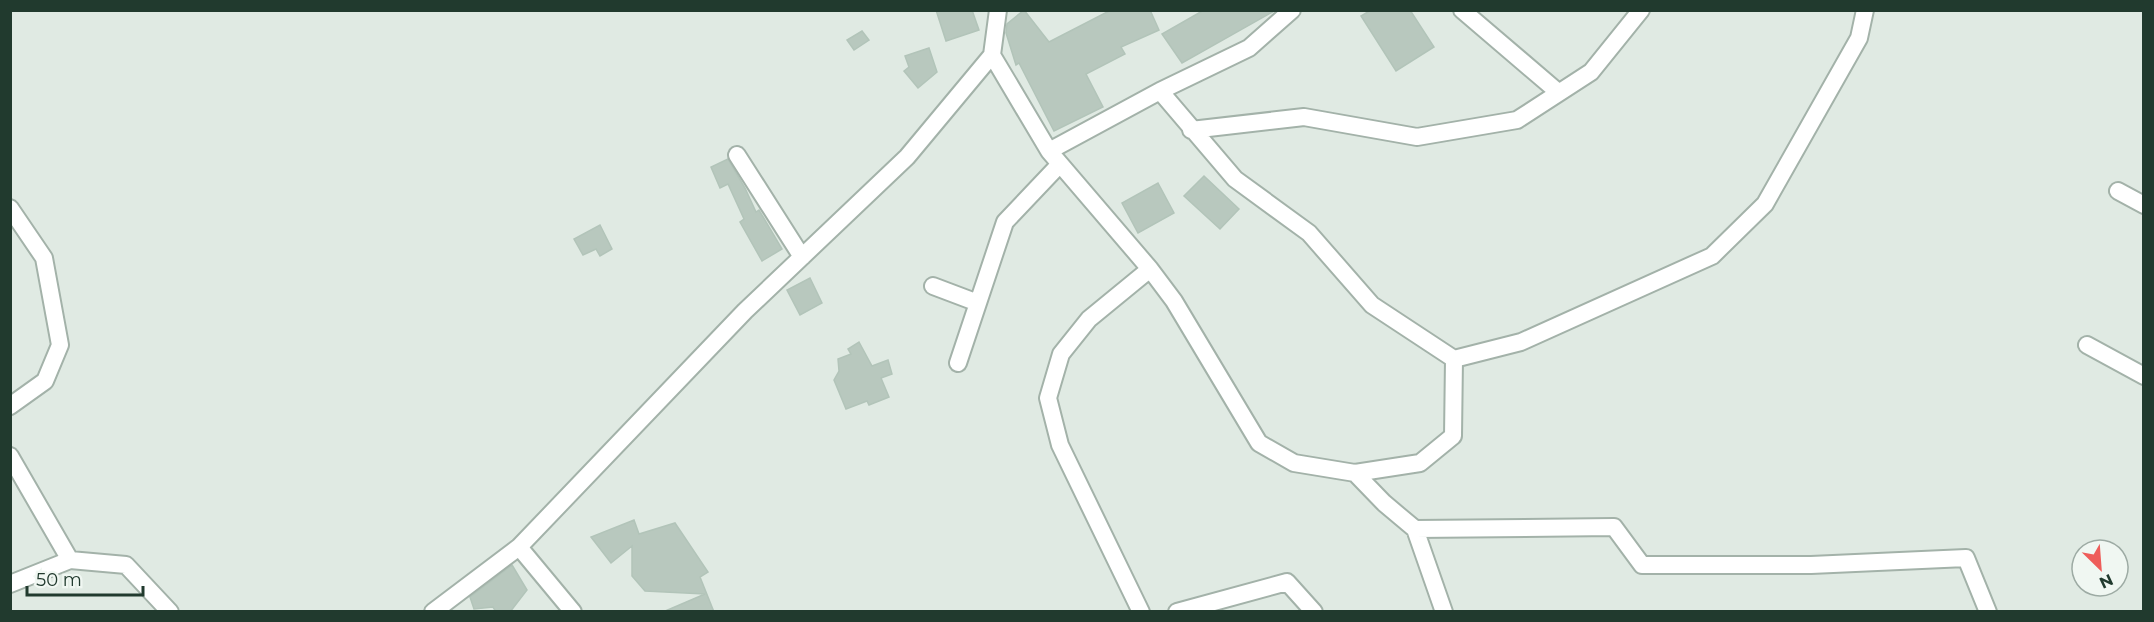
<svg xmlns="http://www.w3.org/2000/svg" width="2154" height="622" font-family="Montserrat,sans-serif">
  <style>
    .building { fill: #b8c8be; stroke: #b2c4b9; stroke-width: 1.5 }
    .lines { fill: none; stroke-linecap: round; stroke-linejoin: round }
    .street-casing { stroke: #a3b2a9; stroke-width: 20 }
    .street { stroke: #fff; stroke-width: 16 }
  </style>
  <rect width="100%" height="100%" fill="#e0eae3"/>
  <path class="building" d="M936 10H972L979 30 946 41Z
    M1024 10 1049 42 1111 10H1150L1159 30 1121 47 1125 54 1086 74 1103 107 1054 131 1019 63 1016 65 1006 33 1007 24Z
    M1204 10H1276L1182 63 1162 34Z
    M1371 10H1410L1434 47 1396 71 1361 16Z
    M862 31 869 40 854 50 847 40Z
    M929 48 937 72 918 88 904 71 909 67 905 56Z
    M728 159 745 188 756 212 759 210 782 249 762 261 740 222 744 219 728 184 720 188 711 167Z
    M1204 176 1239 209 1220 229 1184 196Z
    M1158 183 1174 213 1138 233 1122 203Z
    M600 225 612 249 600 256 596 249 583 255 574 239Z
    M810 278 822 303 800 315 787 290Z
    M859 342 872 366 888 360 892 374 881 378 889 397 869 405 867 401 846 409 834 380 839 371 838 359 851 354 848 349Z
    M634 520 639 534 675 523 708 572 700 577 714 612H663L705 594 645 591 632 576V546L611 563 591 537Z
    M512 565 527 590 510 612H496L493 607 474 609 470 597Z"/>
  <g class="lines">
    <defs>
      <path id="street" d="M998 10 992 55 1049 151 1150 269 1174 301 1259 443 1294 463 1355 473 1420 463 1453 436 1454 359
        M1462 10 1558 92
        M1160 91 1235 179 1309 233 1372 305 1454 359 1521 342 1712 256 1765 204 1859 38 1865 10
        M1191 130 1304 117 1417 137 1517 120 1591 72 1641 10
        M1049 151 1160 91 1249 48 1292 10
        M737 155 802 257
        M2118 191 2144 205
        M10 208 44 258 60 345 45 381 10 406
        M933 286 978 303
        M2087 345 2144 376
        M958 363 1005 222 1060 164
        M10 456 70 560 126 565 170 612
        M1355 473 1384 503 1415 529 1444 612
        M1415 529 1614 527 1642 565H1811L1966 558 1988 612
        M10 584 70 560
        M433 612 519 547
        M573 612 519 547 745 311 907 157 992 55
        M1141 612 1060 445 1048 398 1061 354 1089 319 1150 269
        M1177 612 1287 582 1314 612"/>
    </defs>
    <use href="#street" class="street-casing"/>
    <use href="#street" class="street"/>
  </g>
  <rect width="2154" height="622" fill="none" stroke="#213a2e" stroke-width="24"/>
  <g transform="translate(2100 568) rotate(155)"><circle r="28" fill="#f0f7f2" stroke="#9daba4" stroke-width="1.5"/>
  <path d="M0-4.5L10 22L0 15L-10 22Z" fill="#ee5d5a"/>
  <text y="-9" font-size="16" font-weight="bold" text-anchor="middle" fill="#213a2e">N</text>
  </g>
  <path d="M27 586v9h116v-9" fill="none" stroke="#213a2e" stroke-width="3"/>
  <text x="36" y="586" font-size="18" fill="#213a2e" stroke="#f0f7f2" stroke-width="4.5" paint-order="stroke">50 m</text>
</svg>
